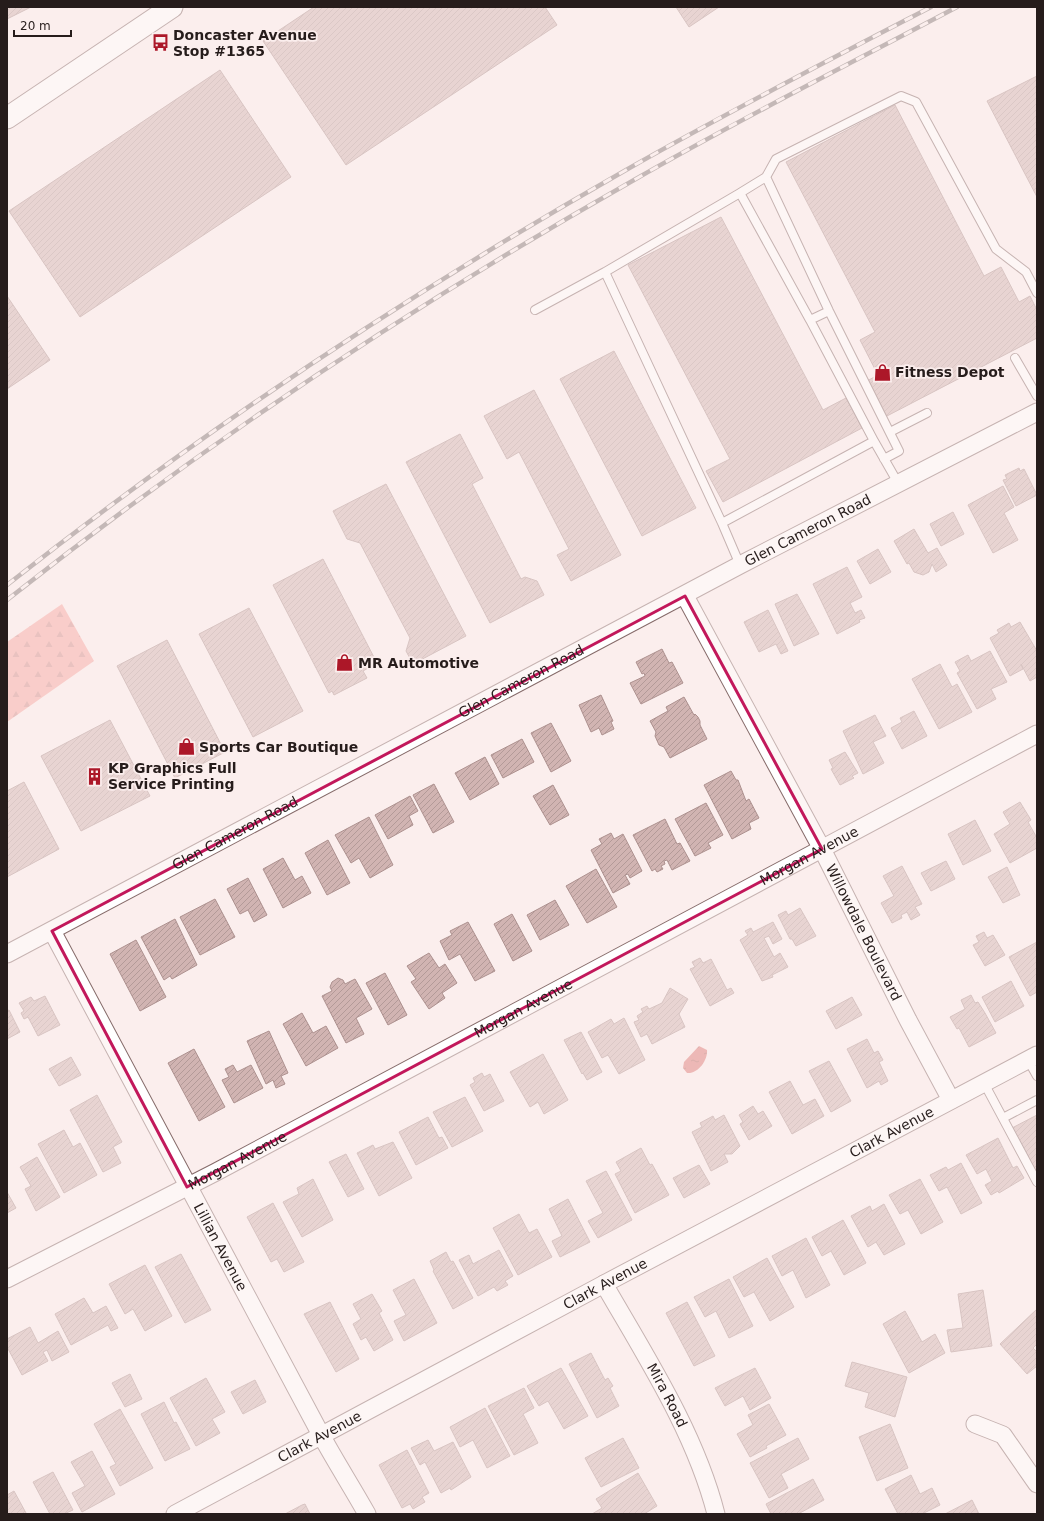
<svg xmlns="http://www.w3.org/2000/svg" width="1044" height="1521" font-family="'DejaVu Sans',sans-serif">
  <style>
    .forest { fill: url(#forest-firs) }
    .water { fill: url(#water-ripples) }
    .building { fill: url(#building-hatch); stroke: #ad918f }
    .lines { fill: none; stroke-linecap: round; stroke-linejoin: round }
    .service-casing { stroke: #866b6a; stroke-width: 10 }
    .minor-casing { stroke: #866b6a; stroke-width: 19 }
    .tertiary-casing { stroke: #866b6a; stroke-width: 23 }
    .service { stroke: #fff; stroke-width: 8 }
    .minor { stroke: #fff; stroke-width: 17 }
    .tertiary { stroke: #fff; stroke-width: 21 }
    .rail-casing { stroke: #817675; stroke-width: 4.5 }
    .rail { stroke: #fbeeed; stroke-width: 3; stroke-dasharray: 9; stroke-linecap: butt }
    .marked { fill: none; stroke: #c2185b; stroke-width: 3; stroke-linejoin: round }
    .labels { text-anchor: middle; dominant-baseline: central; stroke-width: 3.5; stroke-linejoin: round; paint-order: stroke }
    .poi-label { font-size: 14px; font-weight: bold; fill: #261c1b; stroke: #fbeeed; text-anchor: start }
    .street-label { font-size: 14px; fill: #261c1b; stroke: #fbeeed }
  </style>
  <defs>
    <pattern id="forest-firs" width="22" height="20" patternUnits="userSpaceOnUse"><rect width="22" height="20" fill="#f6a5a1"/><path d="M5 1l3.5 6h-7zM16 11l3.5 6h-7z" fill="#d38d8a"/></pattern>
    <pattern id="water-ripples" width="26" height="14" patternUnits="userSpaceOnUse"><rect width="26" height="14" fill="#dc7673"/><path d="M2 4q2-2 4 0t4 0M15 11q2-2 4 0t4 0" fill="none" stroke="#b2605e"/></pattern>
    <pattern id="building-hatch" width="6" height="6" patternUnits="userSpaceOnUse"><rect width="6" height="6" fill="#d1b4b2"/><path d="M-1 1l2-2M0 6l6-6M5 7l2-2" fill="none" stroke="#b39a98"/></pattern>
  </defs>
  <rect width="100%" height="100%" fill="#fbeeed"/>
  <path class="forest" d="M62 604 94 661 7 722V642Z"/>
  <path class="water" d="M699 1046 707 1050C708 1060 698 1074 687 1073L683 1068 684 1062Z"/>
  <path class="building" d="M7 7H31L7 19Z
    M314 7H545L557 25 346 165 263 41Z
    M676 7H719L689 27Z
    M220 70 291 177 80 317 9 211Z
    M1037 76V197L987 101Z
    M895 105 984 276 1001 267 1019 302 1030 296 1037 310V338L885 417 867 381 878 375 860 340 875 332 786 162Z
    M721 217 823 410 846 398 862 428 723 502 706 471 730 459 628 265Z
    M7 296 50 360 7 389Z
    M614 351 696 508 642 536 560 379Z
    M534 390 621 555 571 581 557 555 569 549 519 452 507 459 484 416Z
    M460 434 483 478 472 484 521 579 525 577 537 581 544 595 490 623 406 462Z
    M1019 468 1020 471 1024 469 1037 495 1016 506 1003 480 1007 479 1005 475Z
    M386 484 466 636 413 664 406 651 410 638 360 543 347 539 333 511Z
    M1003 486 1014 507 1004 513 1018 540 993 553 968 505Z
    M953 512 964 534 941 546 930 524Z
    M914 529 928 553 937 548 947 565 936 572 932 564 929 572 923 575 914 572 909 563 907 564 894 541Z
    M878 549 891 572 870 584 857 561Z
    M323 559 377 663 363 671 367 678 334 695 332 691 329 693 273 585Z
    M847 567 862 597 850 603 855 613 861 610 865 618 859 620 860 622 837 634 813 584Z
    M797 594 819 634 794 646 775 604Z
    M249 608 303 711 253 737 199 634Z
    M768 610 788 651 781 654 776 644 759 652 744 622Z
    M1020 622 1037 651V677L1030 681 1021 664 1023 669 1010 676 990 638 999 633 997 630 1009 623 1011 627Z
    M167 640 225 752 175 778 117 666Z
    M662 649 669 663 672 662 683 683 641 704 630 683 645 676 644 673 642 674 636 662Z
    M990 651 1007 682 991 689 996 699 977 709 957 673 960 671 955 662 968 655 971 661Z
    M940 664 952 687 957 684 972 712 939 729 912 679Z
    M601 695 613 721 611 722 614 729 602 735 599 728 591 732 579 705Z
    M684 697 694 715 695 714 698 717 700 721V725L707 739 670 758 664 747 659 745 655 736 656 732 650 721 668 711 666 707Z
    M914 711 927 736 902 749 891 728 902 722 900 718Z
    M875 715 886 736 873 742 884 763 863 774 843 731Z
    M110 720 150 796 81 831 41 756Z
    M551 723 571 761 551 772 531 733Z
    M522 739 534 762 503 778 491 755Z
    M845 752 858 773 852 776 854 778 840 785 831 769 833 768 829 760Z
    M485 757 499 784 470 800 455 773Z
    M731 771 736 780H738L746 801 749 799 759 818 749 823 751 829 732 839 704 785Z
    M24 782 59 849 7 877V791Z
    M434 784 454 822 433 833 413 795Z
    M553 785 569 815 550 825 533 796Z
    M410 796 418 811 409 816 413 825 388 839 375 815Z
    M1020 802 1031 820 1028 822 1037 838V848L1010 863 994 834 1010 824 1003 812Z
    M706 803 723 835 708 843 711 848 695 856 675 819Z
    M369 817 393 865 370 878 359 858 351 863 335 835Z
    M665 819 677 844 680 843 690 861 672 870 667 860 664 861 665 864 661 866 663 869 657 872 655 869 652 871 633 835Z
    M975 820 991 851 963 865 948 834Z
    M611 833 614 839 623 834 642 871 630 878 628 874 625 875 630 884 613 893 591 850 602 844 599 839Z
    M328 840 350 883 327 895 305 853Z
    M283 858 295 880 302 876 311 893 283 908 263 869Z
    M946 861 955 879 931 891 921 873Z
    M902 866 922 904 915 907 920 915 911 920 907 912 901 915 902 918 892 923 881 903 894 896 883 876Z
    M1007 867 1020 895 1003 903 988 877Z
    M596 869 617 907 587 923 566 886Z
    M248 878 267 915 254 922 248 910 240 914 227 889Z
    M215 899 235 937 200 955 180 917Z
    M555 900 569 925 540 940 527 915Z
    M800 908 816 936 796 946 792 939H790L778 915 786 911 788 915Z
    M512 914 532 951 513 961 494 924Z
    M175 919 197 965 172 979 170 976 164 980 141 937Z
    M468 922 495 971 475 981 460 954 449 960 440 941 452 935 450 931Z
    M773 922 782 939 773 944 769 936 764 938 774 957 780 953 788 967 772 975 773 977 762 981 740 940 748 935 745 931 751 928 753 932Z
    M984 932 987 938 993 935 1005 955 985 966 973 945 979 942 976 936Z
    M136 940 166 997 140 1011 110 954Z
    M1037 942V992L1030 996 1009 957Z
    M429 953 439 968 445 964 457 983 442 993 445 998 429 1009 411 982 416 979 407 966Z
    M700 958 703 963 711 959 727 990 731 988 734 993 710 1006 690 969 695 967 692 962Z
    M385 973 407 1015 388 1025 366 983Z
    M338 978 343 980 345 984 355 979 372 1009 356 1018 364 1034 346 1043 322 996 332 991 330 987 332 982Z
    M1011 981 1024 1006 995 1022 982 997Z
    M670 988 688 999 679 1014 685 1027 652 1044 647 1034 641 1037 634 1022 639 1020 637 1016 643 1012 641 1009 647 1006 649 1009 662 1003Z
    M971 995 975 1003 978 1002 985 1013 996 1033 969 1047 959 1028 957 1029 950 1017 965 1009 961 1000Z
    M45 996 60 1025 38 1036 28 1017 24 1019 21 1013 24 1011 19 1003 31 997 34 1001Z
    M852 997 862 1015 836 1029 826 1011Z
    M9 1010 20 1032 7 1039V1011Z
    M302 1013 313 1033 326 1026 338 1048 306 1066 283 1024Z
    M624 1018 645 1060 619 1074 608 1055 602 1058 588 1032 611 1019 614 1024Z
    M269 1031 288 1073 281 1076 285 1084 276 1088 273 1080 266 1084 247 1041Z
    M581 1032 602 1072 587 1080 583 1073 582 1074 564 1040Z
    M867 1039 874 1053 878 1051 883 1060 879 1062 888 1081 881 1085 879 1081 867 1088 847 1049Z
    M194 1049 225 1107 199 1121 168 1063Z
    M543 1054 568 1100 544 1114 538 1102 530 1107 510 1072Z
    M71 1057 81 1075 59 1086 49 1069Z
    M829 1061 851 1101 831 1112 809 1071Z
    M233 1065 237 1072 251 1065 263 1088 234 1103 222 1080 229 1077 225 1069Z
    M482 1073 484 1077 490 1074 504 1101 484 1111 470 1085 475 1082 473 1078Z
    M790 1081 803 1105 815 1099 824 1116 792 1134 769 1092Z
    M97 1095 122 1142 113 1147 121 1163 103 1172 70 1110Z
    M465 1097 483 1131 452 1147 433 1112Z
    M753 1106 758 1114 763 1111 772 1126 749 1140 740 1124 743 1122 739 1115Z
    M724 1115 740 1146 732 1154H724L728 1162 711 1171 692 1132 702 1127 700 1123 713 1116 715 1120Z
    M1037 1115V1173L1012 1128Z
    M428 1117 439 1138 442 1137 448 1148 416 1165 399 1132Z
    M64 1130 73 1147 80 1143 97 1175 64 1193 38 1144Z
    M998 1138 1013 1168 1017 1166 1024 1178 999 1193 998 1191 991 1195 985 1185 992 1181 986 1169 977 1174 966 1155Z
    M393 1142 412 1178 379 1196 357 1153 373 1145 375 1149Z
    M641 1148 650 1165 652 1164 669 1195 635 1213 615 1174 621 1171 616 1162Z
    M346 1154 364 1189 348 1197 329 1162Z
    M37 1157 60 1197 36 1211 25 1189 31 1186 20 1167Z
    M961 1163 982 1203 961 1214 947 1187 939 1191 930 1175 946 1167 948 1170Z
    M699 1165 710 1184 684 1198 673 1178Z
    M606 1171 632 1220 598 1238 588 1221 603 1213 586 1181Z
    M313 1179 333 1220 302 1237 283 1202 299 1194 297 1188Z
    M920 1179 943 1222 921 1234 908 1210 900 1214 889 1195Z
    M7 1192 16 1208 7 1213Z
    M568 1199 590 1242 560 1257 552 1241 562 1236 549 1209Z
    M273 1203 304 1262 284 1272 277 1259 271 1262 247 1217Z
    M884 1204 905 1244 884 1255 876 1242 868 1247 851 1216 870 1206 872 1211Z
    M519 1214 529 1233 537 1229 552 1257 518 1275 493 1228Z
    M843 1220 866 1263 844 1275 831 1251 822 1256 812 1237Z
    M806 1238 830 1285 806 1298 793 1270 782 1276 772 1256Z
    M499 1250 513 1276 505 1281 508 1285 497 1291 494 1287 478 1296 459 1260 469 1255 473 1264Z
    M446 1252 451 1262 453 1261 473 1298 453 1309 433 1271 434 1270 430 1261Z
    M181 1254 211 1310 185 1323 155 1267Z
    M767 1258 794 1307 770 1321 754 1292 744 1297 733 1277Z
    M145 1265 172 1316 145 1331 133 1309 125 1314 109 1284Z
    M414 1279 437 1323 404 1341 394 1321 406 1315 393 1290Z
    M729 1279 753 1326 729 1338 716 1311 705 1317 694 1297Z
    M983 1290 992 1346 951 1352 947 1330 963 1328 958 1294Z
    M372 1294 382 1311 379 1313 393 1340 374 1351 366 1337 361 1340 353 1324 361 1319 353 1304Z
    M84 1298 93 1313 106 1306 118 1328 111 1331 108 1325 71 1345 55 1314Z
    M330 1302 359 1359 336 1372 304 1314Z
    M687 1302 715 1356 694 1366 666 1313Z
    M1037 1309V1344L1033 1348 1037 1352V1366L1027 1374 1000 1344Z
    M905 1311 922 1342 935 1334 945 1353 909 1373 883 1324Z
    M30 1327 38 1343 58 1331 69 1352 52 1361 47 1350 43 1352 48 1361 22 1375 7 1347V1339Z
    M591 1353 605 1380 608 1378 613 1386 610 1388 619 1406 597 1418 569 1364Z
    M852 1362 907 1377 895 1417 865 1407 869 1393 845 1386Z
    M561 1368 588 1416 564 1429 548 1401 539 1406 527 1386Z
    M755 1368 771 1398 750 1410 743 1396 725 1406 715 1388Z
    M130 1374 142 1399 125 1407 112 1383Z
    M206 1378 225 1412 212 1419 220 1433 196 1446 170 1398Z
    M255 1380 266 1402 243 1414 231 1392Z
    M524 1388 534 1408 523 1414 538 1443 514 1455 488 1406Z
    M164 1402 174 1423 176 1422 190 1449 165 1461 141 1414Z
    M769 1404 786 1435 766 1446 767 1448 750 1457 737 1434 753 1425 748 1415Z
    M485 1408 510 1456 487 1468 473 1440 460 1447 450 1427Z
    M120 1409 153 1468 120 1486 110 1467 116 1464 94 1424Z
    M890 1424 908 1468 877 1481 859 1437Z
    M623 1438 639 1468 601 1487 585 1458Z
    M798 1438 809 1459 781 1474 788 1488 769 1498 750 1463Z
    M428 1440 434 1451 453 1442 471 1477 451 1490 450 1488 441 1493 425 1462 420 1465 411 1448Z
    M407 1450 429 1493 422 1497 425 1502 413 1509 410 1504 402 1508 379 1465Z
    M92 1451 115 1494 82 1512 72 1493 85 1486 71 1462Z
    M53 1472 73 1510 64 1514H50L33 1482Z
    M638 1473 657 1506 644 1514H592L602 1508 596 1499Z
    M911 1475 920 1494 932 1488 940 1505 922 1514H898L885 1489Z
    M813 1479 824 1500 798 1514H771L766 1504Z
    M14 1491 26 1513V1514H7V1495Z
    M972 1500 979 1514H945Z
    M305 1504 310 1514H285L302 1505Z"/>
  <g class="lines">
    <defs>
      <path id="service" d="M766 177 776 159 901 96 916 102 996 249 1026 272 1037 293
        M535 310 605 272
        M829 311 810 320 740 193 766 177 829 311 899 451 884 459
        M810 320 874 441
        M1015 358 1037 396
        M890 432 927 413
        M722 523 605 272 740 193
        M740 565 722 523 874 441 898 483
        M1028 1060 1037 1076
        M984 1083 1037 1182
        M1003 1118 1037 1100"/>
      <g id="minor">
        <path id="s1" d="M685 596 822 849 908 1020 951 1100"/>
        <path id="s2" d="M52 931C142 1098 230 1266 320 1433 335 1461 352 1487 367 1514"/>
        <path id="s3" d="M7 954 740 565 1037 412"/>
        <path id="s4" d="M7 1279 216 1172 1037 734"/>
        <path id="s5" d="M604 1284C646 1357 695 1432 716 1514"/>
        <path d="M975 1424 1003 1435 1037 1484"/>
        <path id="s6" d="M175 1514 604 1284 1037 1055"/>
      </g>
      <path id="tertiary" d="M7 118 172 7"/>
    </defs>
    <use href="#service" class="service-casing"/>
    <use href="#minor" class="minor-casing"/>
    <use href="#tertiary" class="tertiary-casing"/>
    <use href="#service" class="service"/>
    <use href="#minor" class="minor"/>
    <use href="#tertiary" class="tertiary"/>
    <defs>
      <path id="rail" d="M7 585C202 431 410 293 626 170 726 113 829 60 931 7
        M7 600C204 444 415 304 634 180 740 119 849 64 957 7"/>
    </defs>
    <use href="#rail" class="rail-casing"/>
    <use href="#rail" class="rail"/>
  </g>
  <path d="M0 0H1044V1521H0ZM685 596 822 849 187 1187 52 931Z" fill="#fbeeed" fill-opacity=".55" fill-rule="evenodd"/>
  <path class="marked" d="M685 596 822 849 187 1187 52 931Z"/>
  <defs>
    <symbol id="bus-bare" viewBox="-9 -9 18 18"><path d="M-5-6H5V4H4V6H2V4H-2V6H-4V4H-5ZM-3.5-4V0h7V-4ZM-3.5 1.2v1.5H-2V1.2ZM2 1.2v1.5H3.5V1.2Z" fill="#ac1728" stroke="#fbeeed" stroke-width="2.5" paint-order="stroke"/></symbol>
    <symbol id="shop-bare" viewBox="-9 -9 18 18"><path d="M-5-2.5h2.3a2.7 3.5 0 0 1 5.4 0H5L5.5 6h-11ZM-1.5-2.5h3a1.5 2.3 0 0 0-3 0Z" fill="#ac1728" stroke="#fbeeed" stroke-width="2.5" paint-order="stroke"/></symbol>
    <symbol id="building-bare" viewBox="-9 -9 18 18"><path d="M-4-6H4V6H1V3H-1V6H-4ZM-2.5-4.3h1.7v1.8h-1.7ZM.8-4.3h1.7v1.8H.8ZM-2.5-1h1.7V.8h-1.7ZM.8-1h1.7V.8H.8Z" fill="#ac1728" stroke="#fbeeed" stroke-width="2.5" paint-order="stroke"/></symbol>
  </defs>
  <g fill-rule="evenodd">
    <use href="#bus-bare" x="148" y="30" width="25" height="25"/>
    <use href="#shop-bare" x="870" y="360" width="25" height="25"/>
    <use href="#shop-bare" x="332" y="650" width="25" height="25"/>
    <use href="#shop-bare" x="174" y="734" width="25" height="25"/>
    <use href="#building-bare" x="82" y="764" width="25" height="25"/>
  </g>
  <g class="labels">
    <g class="poi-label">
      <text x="173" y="35">Doncaster Avenue<tspan x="173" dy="16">Stop #1365</tspan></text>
      <text x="895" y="372">Fitness Depot</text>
      <text x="358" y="663">MR Automotive</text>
      <text x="199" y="747">Sports Car Boutique</text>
      <text x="108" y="768">KP Graphics Full<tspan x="108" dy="16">Service Printing</tspan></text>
    </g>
    <g class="street-label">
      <text stroke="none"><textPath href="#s3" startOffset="906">Glen Cameron Road</textPath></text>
      <text stroke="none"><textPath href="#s3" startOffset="582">Glen Cameron Road</textPath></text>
      <text stroke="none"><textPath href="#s3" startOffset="258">Glen Cameron Road</textPath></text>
      <text stroke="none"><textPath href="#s4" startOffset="907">Morgan Avenue</textPath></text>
      <text stroke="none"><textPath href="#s1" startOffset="381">Willowdale Boulevard</textPath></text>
      <text stroke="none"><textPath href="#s4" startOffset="583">Morgan Avenue</textPath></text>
      <text stroke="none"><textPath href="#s6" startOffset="812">Clark Avenue</textPath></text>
      <text stroke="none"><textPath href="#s4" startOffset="259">Morgan Avenue</textPath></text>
      <text stroke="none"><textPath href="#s2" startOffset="358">Lillian Avenue</textPath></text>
      <text stroke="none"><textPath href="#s6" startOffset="488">Clark Avenue</textPath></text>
      <text stroke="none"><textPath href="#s5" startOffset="128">Mira Road</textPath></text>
      <text stroke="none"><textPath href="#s6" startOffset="164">Clark Avenue</textPath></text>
    </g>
  </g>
  <rect width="1044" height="1521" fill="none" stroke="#261c1b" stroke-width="16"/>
  <path d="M14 30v6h57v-6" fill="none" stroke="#261c1b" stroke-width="2"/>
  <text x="20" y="30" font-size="12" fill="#261c1b" stroke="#fbeeed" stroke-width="3" paint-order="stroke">20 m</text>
</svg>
